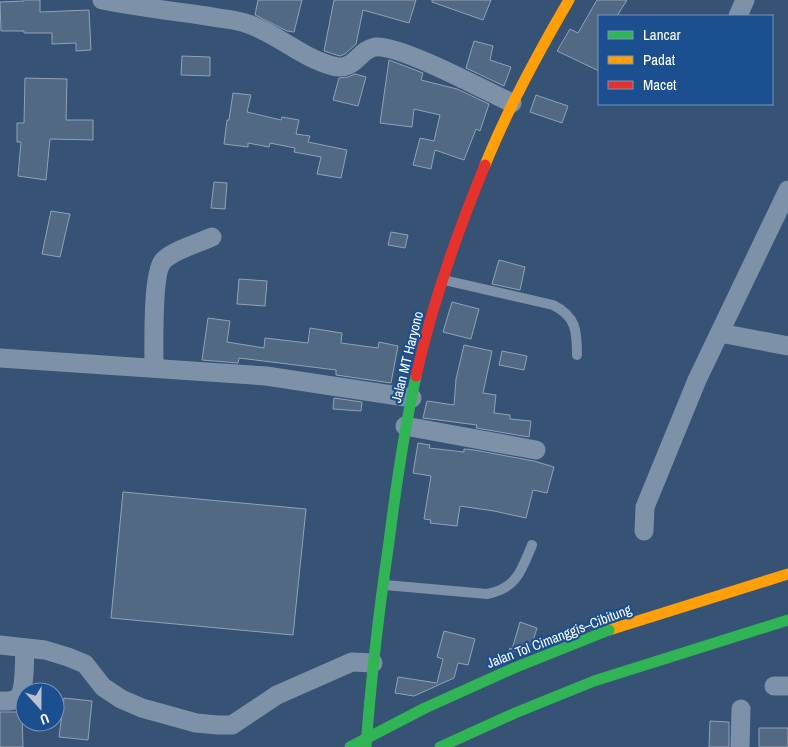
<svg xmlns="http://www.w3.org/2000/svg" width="788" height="747" font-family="'Archivo Narrow',sans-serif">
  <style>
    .building { fill: #526984; stroke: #92a2b6 }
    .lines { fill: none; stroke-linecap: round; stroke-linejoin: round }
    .lane { stroke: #7d92a8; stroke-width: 10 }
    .street { stroke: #7d92a8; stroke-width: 19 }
    .fast { stroke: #30b455; stroke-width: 11 }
    .slow { stroke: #ff9f0a; stroke-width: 11 }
    .jam { stroke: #e5322d; stroke-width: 11 }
    .fast-bridge { stroke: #30b455; stroke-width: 11 }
    .labels { text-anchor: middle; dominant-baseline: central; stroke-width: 4.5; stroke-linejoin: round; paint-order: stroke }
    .street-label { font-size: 14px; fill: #fff; stroke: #1b4f8f }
  </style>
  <rect width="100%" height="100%" fill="#365274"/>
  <path class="building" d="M24 0H40V12L89 10 91 50 76 51V43L52 44V33H24V31H1L0 2 24 1Z
    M258 0H302L294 32 287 31 255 15Z
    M334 0H416L409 23 363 10 356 44 345 54 340 56 324 51Z
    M432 0H491L483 20 432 2Z
    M597 0H627L617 16H599V71L557 51 570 29 578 33Z
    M474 41 493 46 490 60 511 67 504 86 466 68Z
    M182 56 210 57V76L181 75Z
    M389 60 423 73 421 80 457 89 489 104 480 131 476 129 464 160 435 150 431 169 413 165 420 138 434 141 440 115 414 109 412 127 380 123Z
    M355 74 366 77 358 106 333 100 339 78 348 77Z
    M25 78 67 79 66 120H93V140L50 139 46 180 18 176 21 142H17V123H24Z
    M233 93 251 95 247 112 281 120 282 117 299 120 296 134 310 136 308 142 347 150 341 178 317 174 321 157 294 152 295 148 270 143 269 147 248 143V147L224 144 227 120H229Z
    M536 95 568 106 562 123 530 112Z
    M214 182 227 183 225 209 211 208Z
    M51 211 70 214 60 257 42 254Z
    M391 232 408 235 405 248 388 245Z
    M499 260 525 267 520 290 492 284Z
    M239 279 267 281 265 306 237 304Z
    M452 302 479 309 471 339 443 332Z
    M208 318 230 321 227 342 264 348 265 338 308 343 310 328 342 333 341 343 378 348 379 342 398 346 391 383 336 375V370L239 358 238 363 202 360Z
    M464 345 492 351 483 393 496 395 494 413 510 415V419L531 421 529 437 476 428 477 425 423 418 427 401 454 405 456 379Z
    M502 351 527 356 524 370 499 365Z
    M334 398 362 402 361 411 333 409Z
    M418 443 430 445 429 448 464 452V449L474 450 534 461 554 467 547 493 533 490 526 518 494 511 460 506 457 526 430 523 431 520 424 519 431 476 413 473Z
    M123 492 306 509 293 635 111 618Z
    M520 622 537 628 532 644 508 654 510 648 512 649Z
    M444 631 475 639 468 665 458 663 454 678 414 696 395 693 398 677 437 683 443 659 437 657Z
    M64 698 92 701 88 740 59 737Z
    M0 712H22L23 747H0Z
    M710 721 729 722V747H709Z
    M759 728H788V747H759Z"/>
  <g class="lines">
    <path class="lane" d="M444 280 553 305C576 316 577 331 577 355
      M385 585 487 594C517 588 521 571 532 545"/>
    <path class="street" d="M102 0C137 7 172 11 207 16 220 19 236 19 248 24 278 34 302 58 333 66 355 72 358 50 375 47 399 44 486 91 512 103
      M738 16 745 0
      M720 333 788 346
      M0 358 266 376 412 398
      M154 368C154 348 152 273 163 261 172 251 198 243 212 237
      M405 426 536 450
      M644 531 645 507 697 380 788 190
      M0 645 45 650 68 657 85 664 103 687 121 699 142 708 196 723 218 725H232L277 695 352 662 373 663
      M774 686H788
      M0 701C5 701 11 702 16 699 26 693 24 660 25 648
      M740 747 741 709"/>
    <path class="fast" d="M366 747C371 678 379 610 389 542 396 486 404 431 416 376
      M440 747 515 713 594 681 788 620"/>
    <path class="slow" d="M485 165C508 108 538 53 569 0
      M609 630 788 574"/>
    <path class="jam" d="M416 376C432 304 457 233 485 165"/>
    <path class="fast-bridge" d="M350 747 425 708 514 668 609 630"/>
  </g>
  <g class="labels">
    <g class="street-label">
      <text transform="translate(407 357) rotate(-76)">Jalan MT Haryono</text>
      <text transform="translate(559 636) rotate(-21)">Jalan Tol Cimanggis–Cibitung</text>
    </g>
  </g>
  <rect x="598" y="15" width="175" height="90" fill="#1b4f8f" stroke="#7695bc"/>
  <rect x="608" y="31" width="25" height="8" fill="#30b455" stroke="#7695bc"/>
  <text x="643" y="40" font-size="15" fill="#ffffff">Lancar</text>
  <rect x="608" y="56" width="25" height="8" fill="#ff9f0a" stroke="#7695bc"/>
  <text x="643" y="65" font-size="15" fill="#ffffff">Padat</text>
  <rect x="608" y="81" width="25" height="8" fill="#e5322d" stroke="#7695bc"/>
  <text x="643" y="90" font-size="15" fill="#ffffff">Macet</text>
  <g transform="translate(40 707) rotate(159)"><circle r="24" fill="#1b4f8f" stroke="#7695bc"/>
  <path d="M0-4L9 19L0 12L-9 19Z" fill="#b9c2ce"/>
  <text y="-8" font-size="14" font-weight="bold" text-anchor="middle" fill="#ffffff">U</text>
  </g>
</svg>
